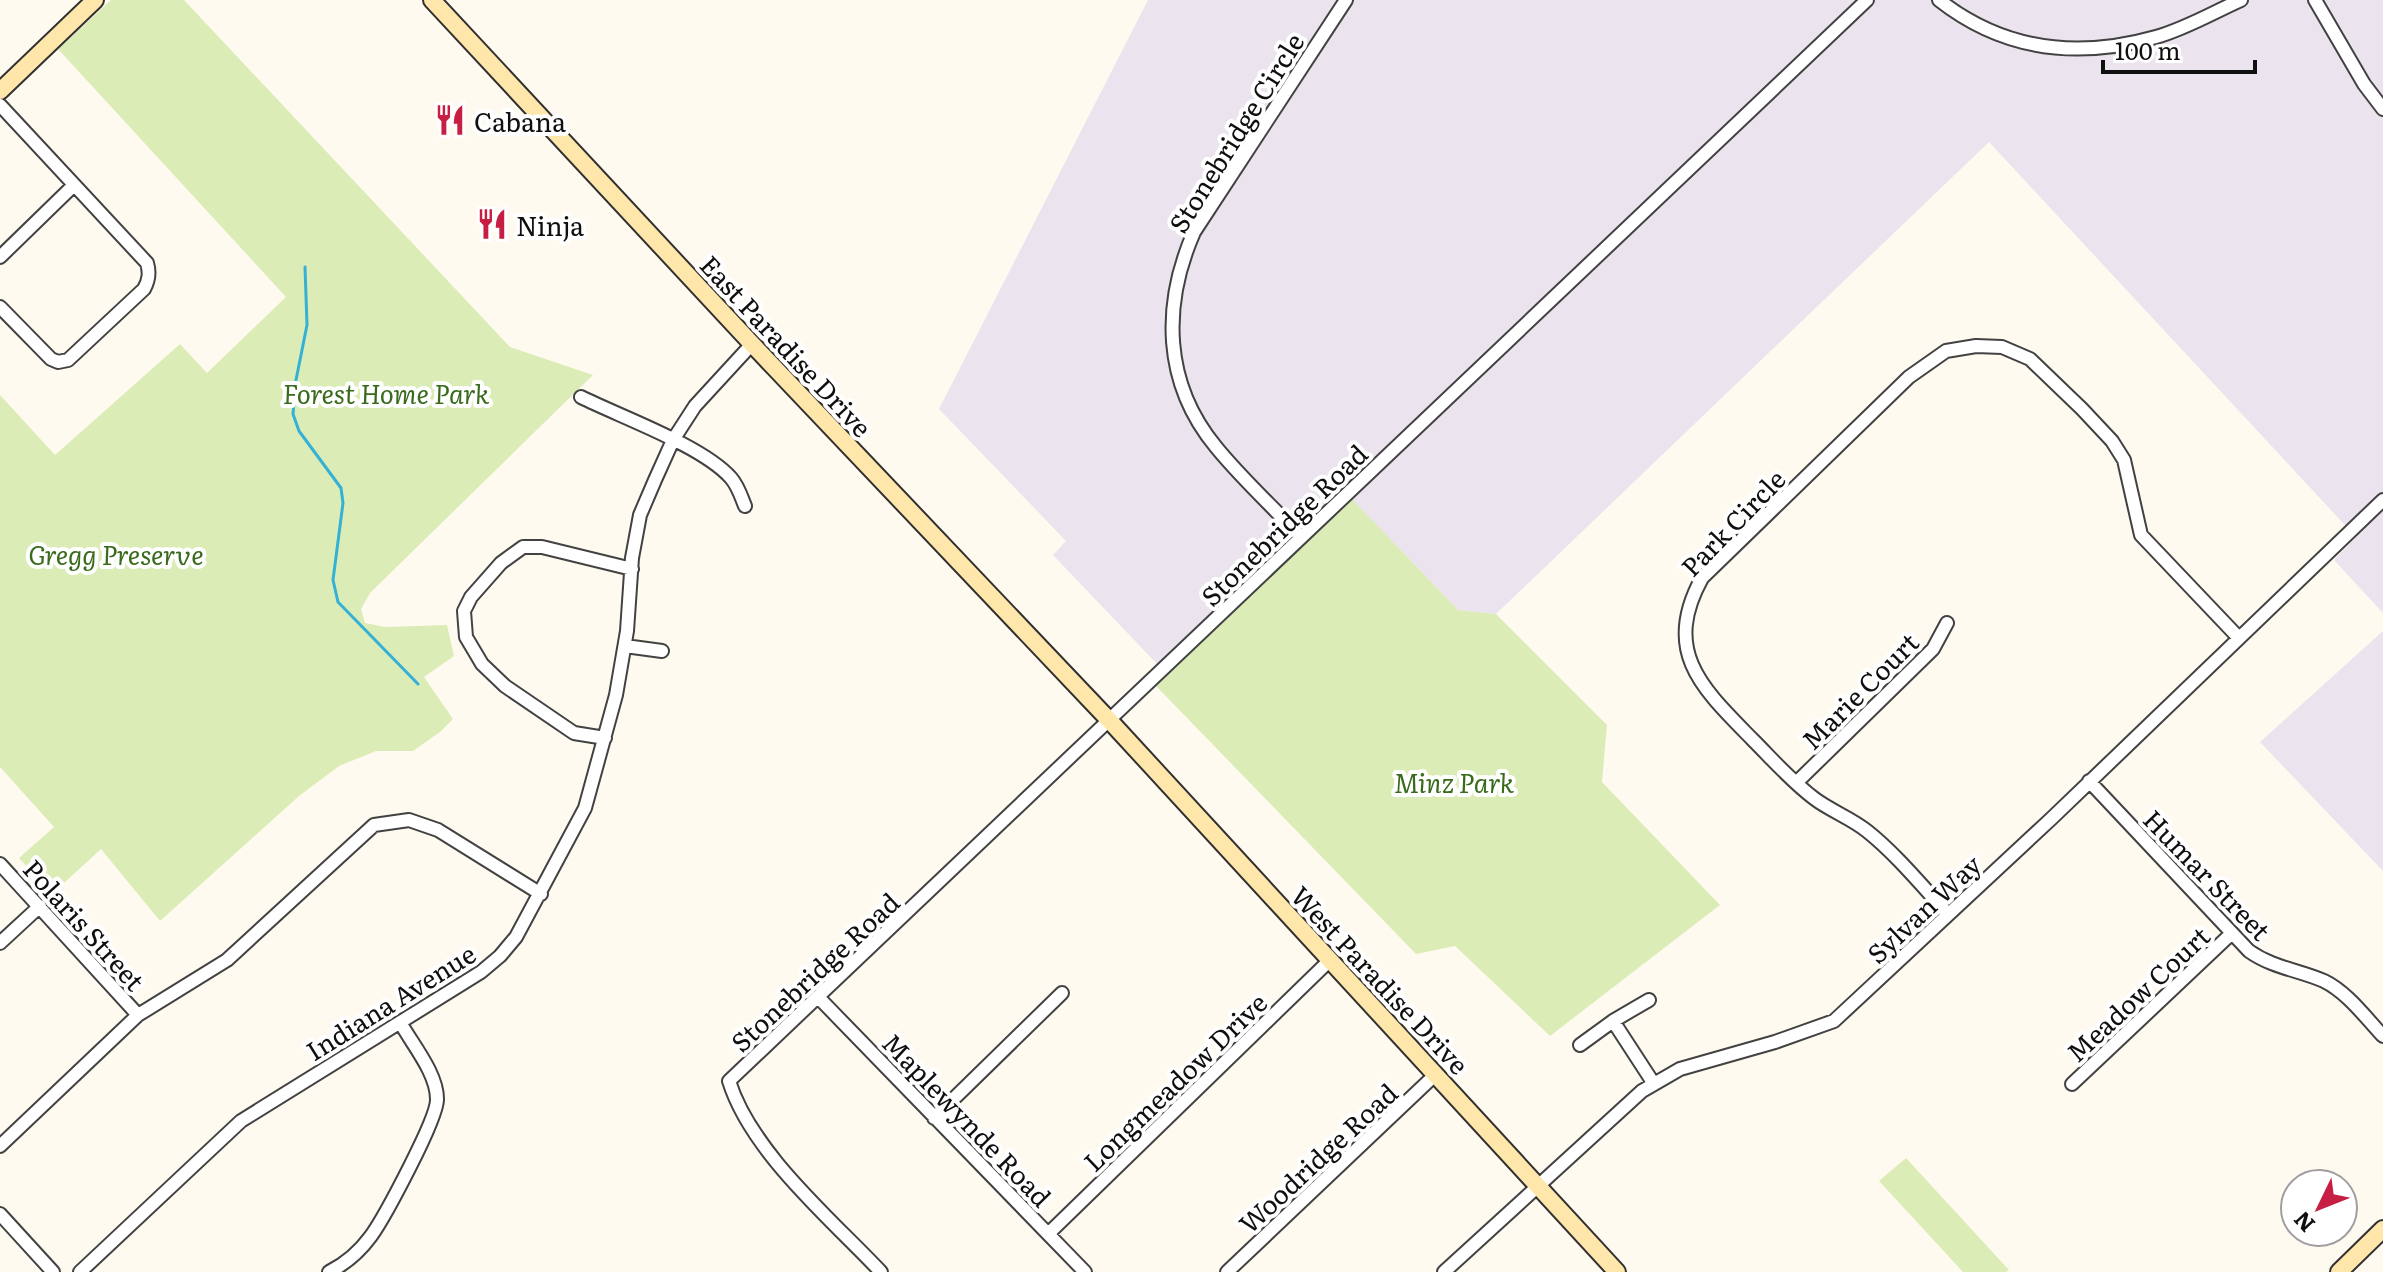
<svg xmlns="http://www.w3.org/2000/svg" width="2383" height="1272" font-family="Literata,serif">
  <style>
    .industrial { fill: #ebe3ee }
    .green { fill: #dcecb7 }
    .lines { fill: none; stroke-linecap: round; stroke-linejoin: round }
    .stream { stroke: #34b1d5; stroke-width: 3 }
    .street-casing { stroke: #424242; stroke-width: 16 }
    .secondary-casing { stroke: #313131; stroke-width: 20 }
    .street { stroke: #fff; stroke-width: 12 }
    .secondary { stroke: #ffe7ab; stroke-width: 16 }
    .labels { text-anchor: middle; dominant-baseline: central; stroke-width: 8; stroke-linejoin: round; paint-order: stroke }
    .poi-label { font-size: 26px; fill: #0f0f0f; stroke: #fff; text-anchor: start }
    .street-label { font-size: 26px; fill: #0f0f0f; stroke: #fff }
    .park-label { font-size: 26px; font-style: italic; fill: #396b1b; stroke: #fff }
  </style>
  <rect width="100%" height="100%" fill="#fffaf0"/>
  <path class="industrial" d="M1148 0H2383V613L2334 560 2356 537 1989 142 1496 614 1458 610 1342 489 1158 665 1053 555 1066 541 939 409Z
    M2383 631V871L2260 742Z"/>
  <path class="green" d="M111 0H184L510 347 593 375 370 593 361 609 365 623 385 627 447 625 454 656 424 677 453 719 440 732 413 751H376L339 766 299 796 160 921 101 849 52 894 19 858 54 827 0 767V395L55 455 180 344 207 373 286 297 58 49Z
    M1352 499 1458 610 1496 614 1607 725 1602 782 1720 905 1550 1036 1455 946 1416 954 1156 686Z
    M1906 1158 2009 1270 2006 1272H1963L1879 1181Z"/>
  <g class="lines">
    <path class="stream" d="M305 267 307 325 296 380 293 414 299 431 341 488 343 503 333 580 338 602 418 684"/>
    <defs>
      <path id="street" d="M1939 0C2004 51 2078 59 2156 37 2185 29 2214 12 2241 0
        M2315 0 2364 84 2383 109
        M0 105 147 263C150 273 149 280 144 289L68 360 58 362 51 359 0 307
        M0 257 74 185
        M581 397C621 417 703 446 731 478 738 486 741 496 745 506
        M1301 537C1273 507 1242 479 1216 447 1163 383 1162 305 1194 232L1346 0
        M625 646 662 651
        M605 738 574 733 505 686 482 664 466 637 464 611 471 597 501 563 523 547H542L632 569
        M2089 781 2249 951C2273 968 2299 970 2324 981 2347 992 2366 1018 2383 1036
        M1796 783 1933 649 1947 623
        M0 864 138 1015
        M1948 914C1923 887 1896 854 1867 831 1851 818 1831 811 1815 799 1792 782 1773 760 1753 740 1703 689 1661 652 1702 578L1909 377 1946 351 1976 346 2002 347 2030 359 2082 409 2112 441 2124 460 2141 535 2238 637
        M0 943 40 906
        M819 998 1085 1272
        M1649 1000 1613 1021 1654 1084
        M1580 1045 1613 1021
        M2072 1084 2232 933
        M934 1118 1062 993
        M0 1146 138 1015 227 960 374 825 409 820 438 830 541 894
        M0 1214 53 1272
        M1049 1233 1330 960
        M80 1272 241 1121 481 972 500 956 516 937 585 808 616 695 627 631 632 558 640 515 655 480 673 440 695 406 752 344
        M329 1272C345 1264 360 1251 371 1236 384 1218 438 1118 437 1099 437 1073 412 1044 400 1022
        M881 1272C831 1219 751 1152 729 1081L1867 0
        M1227 1272 1436 1074
        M1444 1272 1642 1091 1680 1069 1775 1042 1834 1021 2052 818 2383 500"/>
      <path id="secondary" d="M432 0 752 344 1109 720 1617 1272
        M0 91 95 0
        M2339 1272 2383 1229"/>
    </defs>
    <use href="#street" class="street-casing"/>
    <use href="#secondary" class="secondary-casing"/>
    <use href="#street" class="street"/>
    <use href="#secondary" class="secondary"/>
  </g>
  <defs>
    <symbol id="restaurant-bare" viewBox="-9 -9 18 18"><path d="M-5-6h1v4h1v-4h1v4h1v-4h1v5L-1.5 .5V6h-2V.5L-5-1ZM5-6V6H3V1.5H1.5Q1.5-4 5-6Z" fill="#c71e43" stroke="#fff" stroke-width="2.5" paint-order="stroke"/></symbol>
  </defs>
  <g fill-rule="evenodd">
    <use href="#restaurant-bare" x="428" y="98" width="44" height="44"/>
    <use href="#restaurant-bare" x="470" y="202" width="44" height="44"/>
  </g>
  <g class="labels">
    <g class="poi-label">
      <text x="474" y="120">Cabana</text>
      <text x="516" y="224">Ninja</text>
    </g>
    <g class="street-label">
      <text transform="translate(1235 132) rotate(-58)">Stonebridge Circle</text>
      <text transform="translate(787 345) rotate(47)">East Paradise Drive</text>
      <text transform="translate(1732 522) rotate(-46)">Park Circle</text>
      <text transform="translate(1283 524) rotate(-44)">Stonebridge Road</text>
      <text transform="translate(1859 690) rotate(-45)">Marie Court</text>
      <text transform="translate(2208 874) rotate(46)">Humar Street</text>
      <text transform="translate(1923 908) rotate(-43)">Sylvan Way</text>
      <text transform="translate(85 924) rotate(48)">Polaris Street</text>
      <text transform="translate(814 971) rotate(-43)">Stonebridge Road</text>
      <text transform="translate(1381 979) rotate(47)">West Paradise Drive</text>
      <text transform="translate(2137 993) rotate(-43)">Meadow Court</text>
      <text transform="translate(390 1001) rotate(-32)">Indiana Avenue</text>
      <text transform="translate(1174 1081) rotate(-44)">Longmeadow Drive</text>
      <text transform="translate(968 1119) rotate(46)">Maplewynde Road</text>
      <text transform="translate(1317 1157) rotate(-43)">Woodridge Road</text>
    </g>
    <g class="park-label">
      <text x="386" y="392">Forest Home Park</text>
      <text x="116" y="553">Gregg Preserve</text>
      <text x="1454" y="781">Minz Park</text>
    </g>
  </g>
  <g transform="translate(2319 1208) rotate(227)"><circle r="38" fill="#ffffff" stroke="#9f9f9f" stroke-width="2"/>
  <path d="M0-6L14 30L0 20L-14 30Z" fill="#c71e43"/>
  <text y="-12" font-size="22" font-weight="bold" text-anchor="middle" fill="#0f0f0f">N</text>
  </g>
  <path d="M2103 60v12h152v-12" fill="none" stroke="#0f0f0f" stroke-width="4"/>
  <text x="2115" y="60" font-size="24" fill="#0f0f0f" stroke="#ffffff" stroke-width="6" paint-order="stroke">100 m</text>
</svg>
